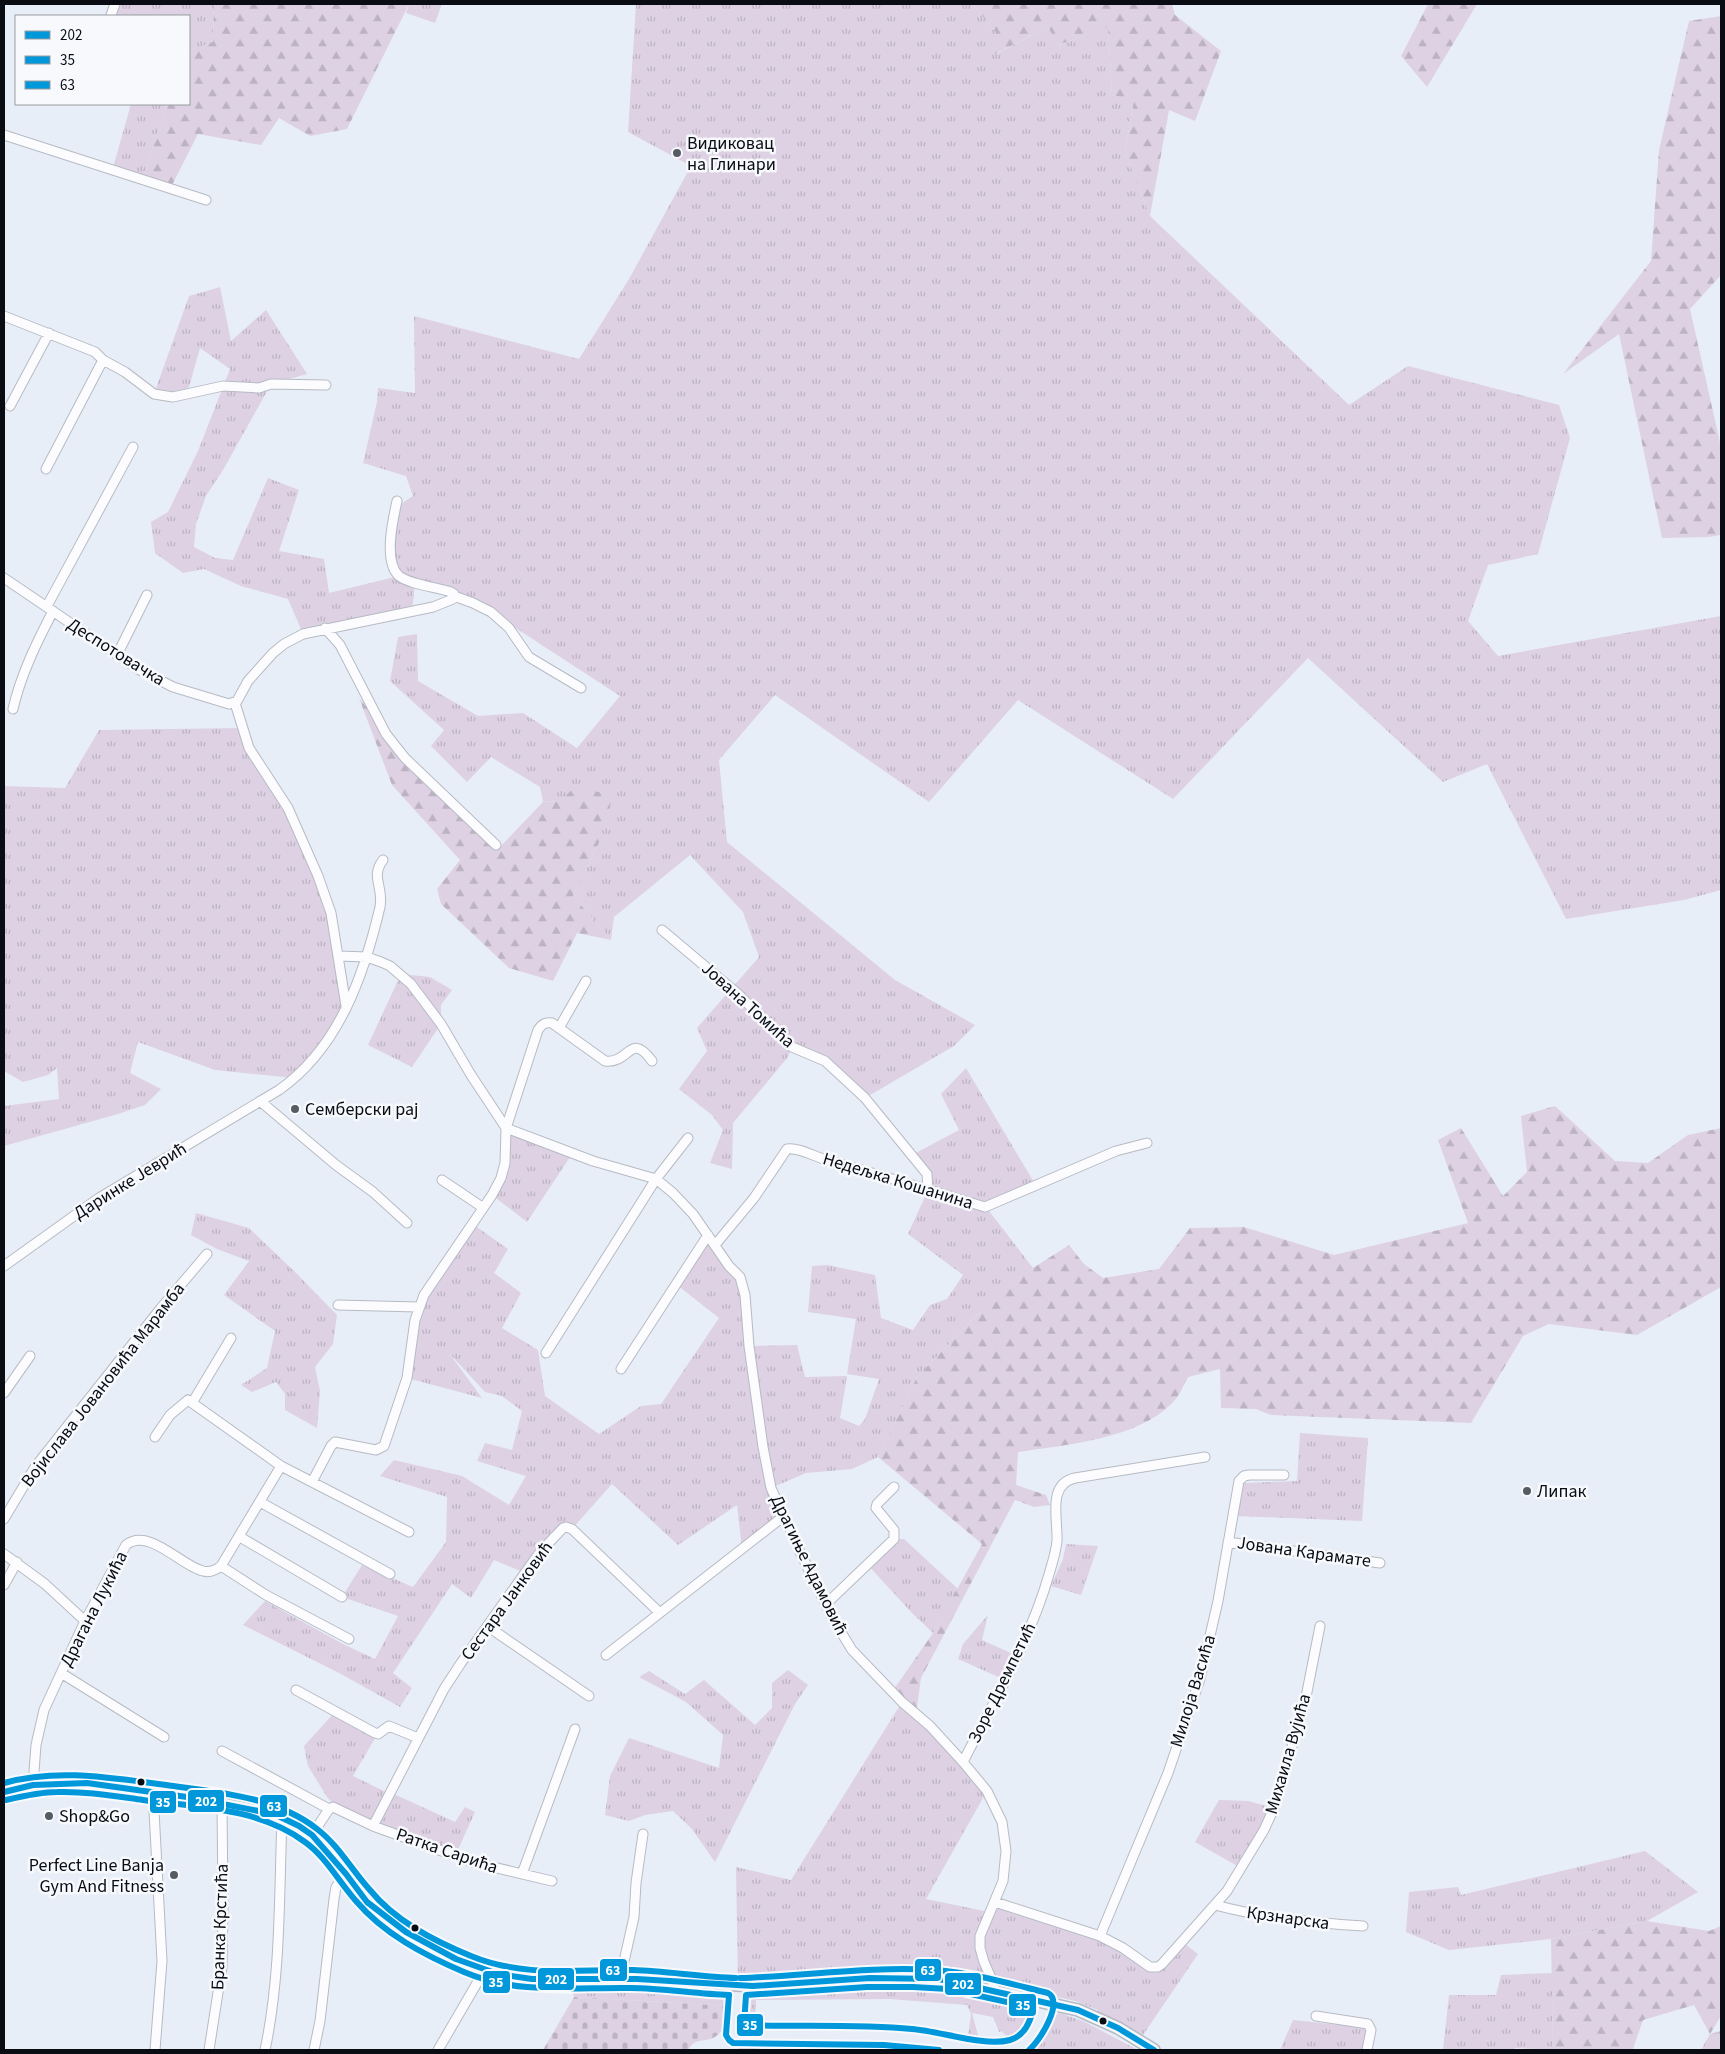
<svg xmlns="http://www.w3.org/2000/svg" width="1725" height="2054" font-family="'Source Sans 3',sans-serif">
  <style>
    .grass { fill: url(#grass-tufts) }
    .forest { fill: url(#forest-firs) }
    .cemetery { fill: url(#cemetery-stones) }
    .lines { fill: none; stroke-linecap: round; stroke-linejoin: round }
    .street-casing { stroke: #b6bbc3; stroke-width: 11 }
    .secondary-casing { stroke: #b6bbc3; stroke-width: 14 }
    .street { stroke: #fcfcfe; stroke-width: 9 }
    .secondary { stroke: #eef2f5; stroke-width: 11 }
    .bus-1-casing { stroke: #f7f9fd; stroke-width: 10 }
    .bus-2-casing { stroke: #f7f9fd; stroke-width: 10 }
    .bus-3-casing { stroke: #f7f9fd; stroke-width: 10 }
    .bus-1 { stroke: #0098da; stroke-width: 6 }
    .bus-2 { stroke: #0098da; stroke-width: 6 }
    .bus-3 { stroke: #0098da; stroke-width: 6 }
    .poi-dot { fill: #575c63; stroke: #f7f9fd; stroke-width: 2 }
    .bus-dot { fill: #090d13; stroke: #f7f9fd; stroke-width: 2 }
    .labels { text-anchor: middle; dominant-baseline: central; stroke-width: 5; stroke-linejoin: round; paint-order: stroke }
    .poi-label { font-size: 18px; fill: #090d13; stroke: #f7f9fd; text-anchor: start }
    .street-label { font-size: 18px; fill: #090d13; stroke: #f7f9fd }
    .line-badge { stroke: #f7f9fd; stroke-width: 2 }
    .badge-label { font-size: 14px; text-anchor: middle; font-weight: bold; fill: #fff }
  </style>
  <defs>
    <pattern id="grass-tufts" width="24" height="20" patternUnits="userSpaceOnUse" patternTransform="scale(1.25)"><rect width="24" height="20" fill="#ddd1e3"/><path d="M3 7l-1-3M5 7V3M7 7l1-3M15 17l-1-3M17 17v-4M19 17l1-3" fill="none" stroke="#bcb2c2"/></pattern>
    <pattern id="forest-firs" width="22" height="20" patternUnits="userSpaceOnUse" patternTransform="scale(1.25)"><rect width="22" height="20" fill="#ddd1e3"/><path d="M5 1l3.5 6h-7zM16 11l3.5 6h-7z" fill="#bcb2c2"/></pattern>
    <pattern id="cemetery-stones" width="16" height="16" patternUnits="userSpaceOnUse" patternTransform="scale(1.25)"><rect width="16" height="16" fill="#ddd1e3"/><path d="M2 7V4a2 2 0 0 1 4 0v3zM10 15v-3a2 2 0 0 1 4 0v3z" fill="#bcb2c2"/></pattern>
  </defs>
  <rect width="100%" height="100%" fill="#e8eef8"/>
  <path class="grass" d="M112 4H214L213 43 189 50V16H107Z
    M409 4H442L435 23 406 13Z
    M636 4H973L996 33V54L1048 27 1059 45 1108 26 1112 95 1134 99 1125 152 1150 216 1349 405 1408 366 1559 405 1570 438 1538 554 1488 565 1468 621 1498 656 1721 616V890L1684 900 1566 919 1487 764 1443 782 1308 658 1173 799 1018 700 929 802 775 695 719 760 727 842 895 980 975 1025 954 1046 865 1098 825 1061 792 1047 788 1057 733 1123 732 1169 710 1163 723 1130 712 1115 679 1089 707 1051 697 1028 759 957 743 912 690 855 614 917 611 940 573 896 598 845 560 801 543 802 540 787 491 757 467 782 431 746 444 730 390 681 398 637 417 634 418 681 478 716 523 713 577 748 620 696 491 612 415 583 412 611 303 634 288 599 241 586 204 569 183 573 155 553 151 522 168 512 198 451 230 369 200 348 189 387 173 397 154 394 189 296 220 287 231 341 266 310 307 374 271 384 223 470 206 496 196 524 194 547 215 558 233 560 268 478 299 490 279 551 324 559 329 593 399 576 391 557 401 504 413 496 406 476 363 463 377 402 378 388 415 393 414 316 579 359 629 279 691 166 628 132Z
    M131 104H167L142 180 112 171Z
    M243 728 247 742 284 800 331 913 346 1006 334 1032 294 1078 215 1070 138 1042 130 1073 161 1089 145 1105 118 1114 4 1146V1106L59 1099 57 1068 48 1075 23 1082 4 1071V786L65 788 99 730Z
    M401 974 430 977 452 990 441 1005V1024L412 1067 368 1045Z
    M966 1068 1038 1189 986 1207 1033 1268 978 1314 917 1377 878 1457 852 1469 806 1473 771 1488 784 1516 742 1549 737 1505 678 1545 612 1484 572 1529 570 1527 525 1573 494 1560 471 1598 452 1584 393 1673 412 1688 400 1707 341 1674 243 1625 265 1601 345 1645 375 1659 398 1616 342 1597 362 1565 413 1587 446 1542 447 1497 380 1476 394 1460 462 1476 509 1505 526 1476 477 1461 485 1443 512 1450 522 1411 502 1396 485 1392 449 1353 482 1398 407 1378 418 1307 471 1223 508 1249 494 1273 521 1293 502 1328 538 1350 545 1396 599 1434 641 1406 661 1404 719 1318 677 1285 708 1235 740 1277 749 1346 797 1345 805 1377 847 1376 840 1418 859 1426 865 1419 879 1379 847 1374 856 1319 808 1312 812 1266 827 1265 875 1275 881 1318 913 1330 930 1305 947 1299 963 1275 908 1234 928 1190V1179L912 1155 959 1130 941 1094Z
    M506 1128 572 1154 527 1222 492 1195 501 1178Z
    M196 1213 249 1228 297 1274 337 1315 333 1344 315 1367 320 1391 317 1428 285 1410V1394L276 1382 252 1392 241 1385 267 1368 275 1331 224 1295 249 1261 217 1249 191 1235Z
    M1300 1433 1368 1438 1362 1521 1236 1516 1242 1483 1297 1481Z
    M894 1539H904L958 1589 933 1633 910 1611 867 1564Z
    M1066 1544 1098 1546 1081 1595 1051 1586 1063 1559Z
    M988 1615 982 1640 1015 1655 1003 1679 958 1659 963 1644Z
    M788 1670 808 1685 795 1704 715 1862 692 1829 673 1811 645 1815 629 1821 605 1815 610 1776 629 1738 719 1768 723 1735 686 1702 639 1677 649 1671 685 1694 704 1680 755 1725 772 1708V1683Z
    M902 1702 987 1791 926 1899 989 1912 995 1902 1082 1929 1156 1973 1182 1942 1198 1954 1139 2041 1096 2017 1098 2010 1075 2001 1031 1991 1033 1983 1028 1998 939 1979 738 1986 736 1867 791 1880Z
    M335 1712 375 1733 374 1740 353 1776 390 1794 373 1826 337 1807 327 1797 308 1766 304 1746Z
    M394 1794 455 1822 465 1807 475 1812 457 1852 380 1823Z
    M1219 1800 1248 1801 1274 1808 1241 1868 1195 1842Z
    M1645 1851 1698 1892 1647 1921 1551 1939 1449 1950 1406 1932 1409 1892 1458 1887 1461 1895Z
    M1552 1973 1553 2050 1515 2048 1514 2050H1443L1449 1995H1496L1501 1975Z
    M873 1985 923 1986 958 1992 1020 2007 1028 2016C1030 2028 1022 2038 1009 2038L1001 2031 999 2032 993 2017 972 2013 978 2035 972 2038 968 2037 971 2014 967 2005 889 1999 756 2000 755 2024 749 2023 752 1994Z
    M620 1988 723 1996 726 1998V2005L730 2006 574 1997 572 1989Z
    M1060 2013 1083 2021 1138 2050H1036C1041 2038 1046 2016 1060 2013Z
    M1293 2020 1368 2028 1365 2050H1280Z
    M1721 2031V2050H1701L1710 2034Z
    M746 2043H763L758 2050H738L740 2045Z"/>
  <path class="forest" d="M214 4H409L347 129 310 136 279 118 261 145 198 134 170 189 142 180 167 104H189V50L213 42Z
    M973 4H1172L1175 15 1221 51 1195 121 1169 110 1150 216 1125 152 1134 100 1112 95 1108 27 1058 45 1048 27 995 54 996 33Z
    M1428 4H1477L1427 87 1401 56Z
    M1721 16V275L1690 309 1721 447V535L1709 537 1662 538 1619 334 1563 374 1651 261 1659 150 1689 21Z
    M359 698 414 764 496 851 543 802 560 801 575 787 613 795 598 845 573 896 611 940 577 933 553 981 509 968 441 904 437 889 460 860 392 785Z
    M1555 1106 1615 1161 1648 1163 1688 1135 1721 1128V1287L1637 1335 1549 1324 1523 1336 1471 1423 1271 1415 1256 1409 1221 1408 1220 1369 1188 1377C1183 1386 1179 1397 1172 1403 1138 1439 1065 1445 1018 1452L1016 1485 1046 1495 1050 1505 1034 1507 1015 1500 921 1678 916 1714 892 1692 933 1633 982 1544 878 1457 917 1377 983 1309 1033 1268 1069 1245 1084 1264 1103 1278 1159 1269 1190 1228 1244 1227 1334 1255 1468 1223 1438 1140 1461 1128 1503 1196 1527 1172 1521 1116Z
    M1647 1921 1709 1931 1721 1926V2016L1710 2034 1694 2005 1643 2020 1633 2049 1553 2050 1551 1939Z"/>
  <path class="cemetery" d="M574 1997 730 2006C728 2018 725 2032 713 2038 703 2042 695 2038 688 2050H543Z"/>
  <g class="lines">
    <defs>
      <path id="street" d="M111 15 115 4
        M4 135 206 200
        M4 316 95 352 103 360 125 372 154 394 173 397 223 386 259 388 271 384 326 385
        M10 406 49 333
        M46 469 103 360
        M4 578 138 669 173 687 229 704 237 701 248 681 273 653 284 644 303 634 433 607 453 599 454 594 451 592C437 587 411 585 399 576 383 562 393 519 397 501
        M454 596 473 603 491 612 509 628 529 657 581 688
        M47 606 133 447
        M325 628 340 645 386 734 405 758 496 845
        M117 655 147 595
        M235 703 249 748 288 808 318 876 331 913 346 1006
        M13 709C21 674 37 642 53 611
        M662 930 738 994 792 1047 825 1061 865 1098 927 1174 928 1190
        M339 956 367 957 381 962 390 966 411 984 441 1024 471 1075 506 1128 593 1161 656 1179 673 1193 693 1214 729 1266 740 1277 745 1295 749 1346 763 1447 771 1488 801 1554 833 1619 852 1650 902 1702 930 1726 963 1762 987 1791 1002 1822 1006 1851 1003 1881 980 1936V1948L984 1962 994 1985V1990
        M559 1028 586 981
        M260 1101 336 1165 373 1192 407 1223
        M442 1180 482 1207
        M715 1245 754 1198 787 1149C799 1147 815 1157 827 1160 880 1175 933 1191 985 1207L1116 1151 1147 1143
        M4 1266 99 1198 279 1090C339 1048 364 975 380 907 384 887 370 877 383 860
        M338 1305 418 1307
        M546 1353 656 1179 688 1138
        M621 1369 708 1235
        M4 1393 30 1356
        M192 1403 231 1338
        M281 1466 409 1532
        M312 1482 331 1446 335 1442 376 1450 384 1446 407 1378 415 1320 424 1295 492 1195 501 1178 505 1163 506 1128 538 1030C542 1024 545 1022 552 1023L605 1061C630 1064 630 1031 652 1061
        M260 1502 390 1574
        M4 1519 35 1467 161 1308 207 1254
        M240 1537 342 1597
        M1228 1542 1380 1563
        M4 1554 45 1584 85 1621
        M221 1566 266 1595 349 1639
        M4 1585 17 1562
        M826 1604 894 1539V1530L876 1508 877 1504 894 1487
        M487 1626 589 1696
        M606 1655 784 1516
        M61 1673 164 1737
        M296 1690 375 1733 378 1734 389 1726 418 1738
        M222 1751 329 1809
        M963 1762C995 1699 1031 1639 1050 1571 1053 1561 1056 1551 1057 1541 1058 1519 1047 1484 1075 1478L1205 1457
        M33 1785 36 1745 44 1710 85 1621 126 1545C149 1527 181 1566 203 1571 210 1573 216 1570 221 1566L281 1466 188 1400 170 1415 155 1437
        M153 1792 162 1961 155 2050
        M373 1826 444 1689 461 1663 525 1573 541 1551 563 1528 566 1527 572 1529 660 1613
        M312 1835 329 1809 333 1807 373 1826 472 1862 552 1881
        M522 1874 575 1729
        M995 1902 1100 1936 1123 1948 1150 1967H1158L1162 1964 1227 1891 1264 1830 1274 1808 1305 1702 1320 1626
        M1215 1905C1264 1918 1312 1923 1363 1926
        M1100 1936 1168 1773 1200 1679 1218 1601 1239 1481 1244 1476 1249 1475H1284
        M620 1979 634 1917 636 1883 643 1834
        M1316 2016 1368 2024 1371 2030 1367 2050
        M209 2050 222 1967 223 1906 222 1803
        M265 2050C281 1975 279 1895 282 1818
        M314 2050 320 2021 334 1899 336 1887 346 1874
        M438 2050 484 1971"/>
      <path id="secondary" d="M4 1792 33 1785 87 1783 187 1797 274 1814 299 1826 312 1835 346 1874 367 1902 388 1919 406 1932 456 1959 498 1974 532 1979H637L753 1986 870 1978 939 1979 1078 2010 1118 2028 1154 2050"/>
    </defs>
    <use href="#street" class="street-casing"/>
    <use href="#secondary" class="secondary-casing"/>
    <use href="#street" class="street"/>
    <use href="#secondary" class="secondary"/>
    <defs>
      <path id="bus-1" d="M4 1792 33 1785 87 1783 187 1797 274 1814 299 1826 312 1835 346 1874 367 1902 406 1932 456 1959 498 1974 532 1979H637L753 1986 870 1978 939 1979 1078 2010 1118 2028 1154 2050"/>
      <path id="bus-2" d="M6 1800C23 1796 40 1792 57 1792 86 1791 114 1796 143 1800 196 1807 260 1808 305 1842 326 1857 339 1882 356 1901 384 1934 424 1955 464 1972 518 1995 573 1987 631 1988 663 1988 696 1994 729 1995
        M867 1987H913L948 1989 1034 2008C1030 2021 1025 2036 1010 2040 984 2047 940 2031 912 2029 856 2024 800 2027 744 2025L746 1995Z"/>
      <path id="bus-3" d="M4 1783C58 1768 111 1778 166 1785 216 1792 275 1796 317 1829 338 1845 351 1869 369 1889 395 1921 434 1941 471 1956 524 1978 577 1969 633 1970 667 1971 701 1977 736 1978
        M740 1978C805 1976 870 1966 935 1970 973 1973 1011 1984 1048 1993 1064 2002 1040 2041 1029 2050
        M729 1995 726 2035 729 2040 733 2043 884 2045 939 2050"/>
    </defs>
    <use href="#bus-1" class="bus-1-casing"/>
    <use href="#bus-2" class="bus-2-casing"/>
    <use href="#bus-3" class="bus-3-casing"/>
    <use href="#bus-1" class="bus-1"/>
    <use href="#bus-2" class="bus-2"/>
    <use href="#bus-3" class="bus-3"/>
  </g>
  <g class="poi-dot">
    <circle cx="677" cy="153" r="5"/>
    <circle cx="295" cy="1109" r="5"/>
    <circle cx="1527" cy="1491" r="5"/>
    <circle cx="49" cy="1816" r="5"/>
    <circle cx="174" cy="1875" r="5"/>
  </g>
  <g class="bus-dot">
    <circle cx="141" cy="1782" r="4.5"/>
    <circle cx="415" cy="1928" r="4.5"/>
    <circle cx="1103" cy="2021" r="4.5"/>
  </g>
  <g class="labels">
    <g class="poi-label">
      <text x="687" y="143">Видиковац<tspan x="687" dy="21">на Глинари</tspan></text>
      <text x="305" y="1109">Семберски рај</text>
      <text x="1537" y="1491">Липак</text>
      <text x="59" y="1816">Shop&amp;Go</text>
      <text x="164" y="1865" text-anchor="end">Perfect Line Banja<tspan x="164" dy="21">Gym And Fitness</tspan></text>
    </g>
    <g class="street-label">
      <text transform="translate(116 652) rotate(32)">Деспотовачка</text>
      <text transform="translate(748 1005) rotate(42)">Јована Томића</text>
      <text transform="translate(130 1181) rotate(-32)">Даринке Јеврић</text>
      <text transform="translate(898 1181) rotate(17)">Недељка Кошанина</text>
      <text transform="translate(103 1385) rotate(-52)">Војислава Јовановића Марамба</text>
      <text transform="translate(1304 1552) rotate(8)">Јована Карамате</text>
      <text transform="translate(809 1565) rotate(64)">Драгиње Адамовић</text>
      <text transform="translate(507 1601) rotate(-54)">Сестара Јанковић</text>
      <text transform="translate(94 1609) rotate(-63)">Драгана Лукића</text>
      <text transform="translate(1002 1683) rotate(-64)">Зоре Дремпетић</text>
      <text transform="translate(1193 1691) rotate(-73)">Милоја Васића</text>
      <text transform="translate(1288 1754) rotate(-74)">Михаила Вујића</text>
      <text transform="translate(447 1851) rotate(19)">Ратка Сарића</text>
      <text transform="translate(1288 1918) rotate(8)">Крзнарска</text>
      <text transform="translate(220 1927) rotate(-88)">Бранка Крстића</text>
    </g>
  </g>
  <g class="line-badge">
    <rect x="187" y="1789" width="38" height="24" rx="5" fill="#0098da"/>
    <rect x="149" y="1790" width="28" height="24" rx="5" fill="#0098da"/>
    <rect x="259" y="1794" width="29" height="24" rx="5" fill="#0098da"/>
    <rect x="914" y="1958" width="28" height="24" rx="5" fill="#0098da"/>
    <rect x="599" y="1958" width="29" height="24" rx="5" fill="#0098da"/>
    <rect x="537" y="1967" width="38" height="24" rx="5" fill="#0098da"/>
    <rect x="482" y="1970" width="29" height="24" rx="5" fill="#0098da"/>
    <rect x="944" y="1972" width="38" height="24" rx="5" fill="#0098da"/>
    <rect x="1008" y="1993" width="29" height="24" rx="5" fill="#0098da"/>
    <rect x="736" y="2013" width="28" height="24" rx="5" fill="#0098da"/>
  </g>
  <g class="badge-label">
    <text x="206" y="1806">202</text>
    <text x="163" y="1807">35</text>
    <text x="274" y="1811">63</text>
    <text x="928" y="1975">63</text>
    <text x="613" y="1975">63</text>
    <text x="556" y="1984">202</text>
    <text x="496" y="1987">35</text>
    <text x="963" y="1989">202</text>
    <text x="1023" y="2010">35</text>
    <text x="750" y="2030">35</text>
  </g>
  <rect width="1725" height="2054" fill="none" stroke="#090d13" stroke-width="10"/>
  <rect x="15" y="15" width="175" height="90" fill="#f7f9fd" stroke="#989b9f"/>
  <rect x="25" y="31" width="25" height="8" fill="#0098da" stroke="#989b9f"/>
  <text x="60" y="40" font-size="15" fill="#090d13">202</text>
  <rect x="25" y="56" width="25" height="8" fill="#0098da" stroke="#989b9f"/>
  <text x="60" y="65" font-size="15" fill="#090d13">35</text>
  <rect x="25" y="81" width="25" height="8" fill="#0098da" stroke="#989b9f"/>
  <text x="60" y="90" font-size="15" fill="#090d13">63</text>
</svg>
